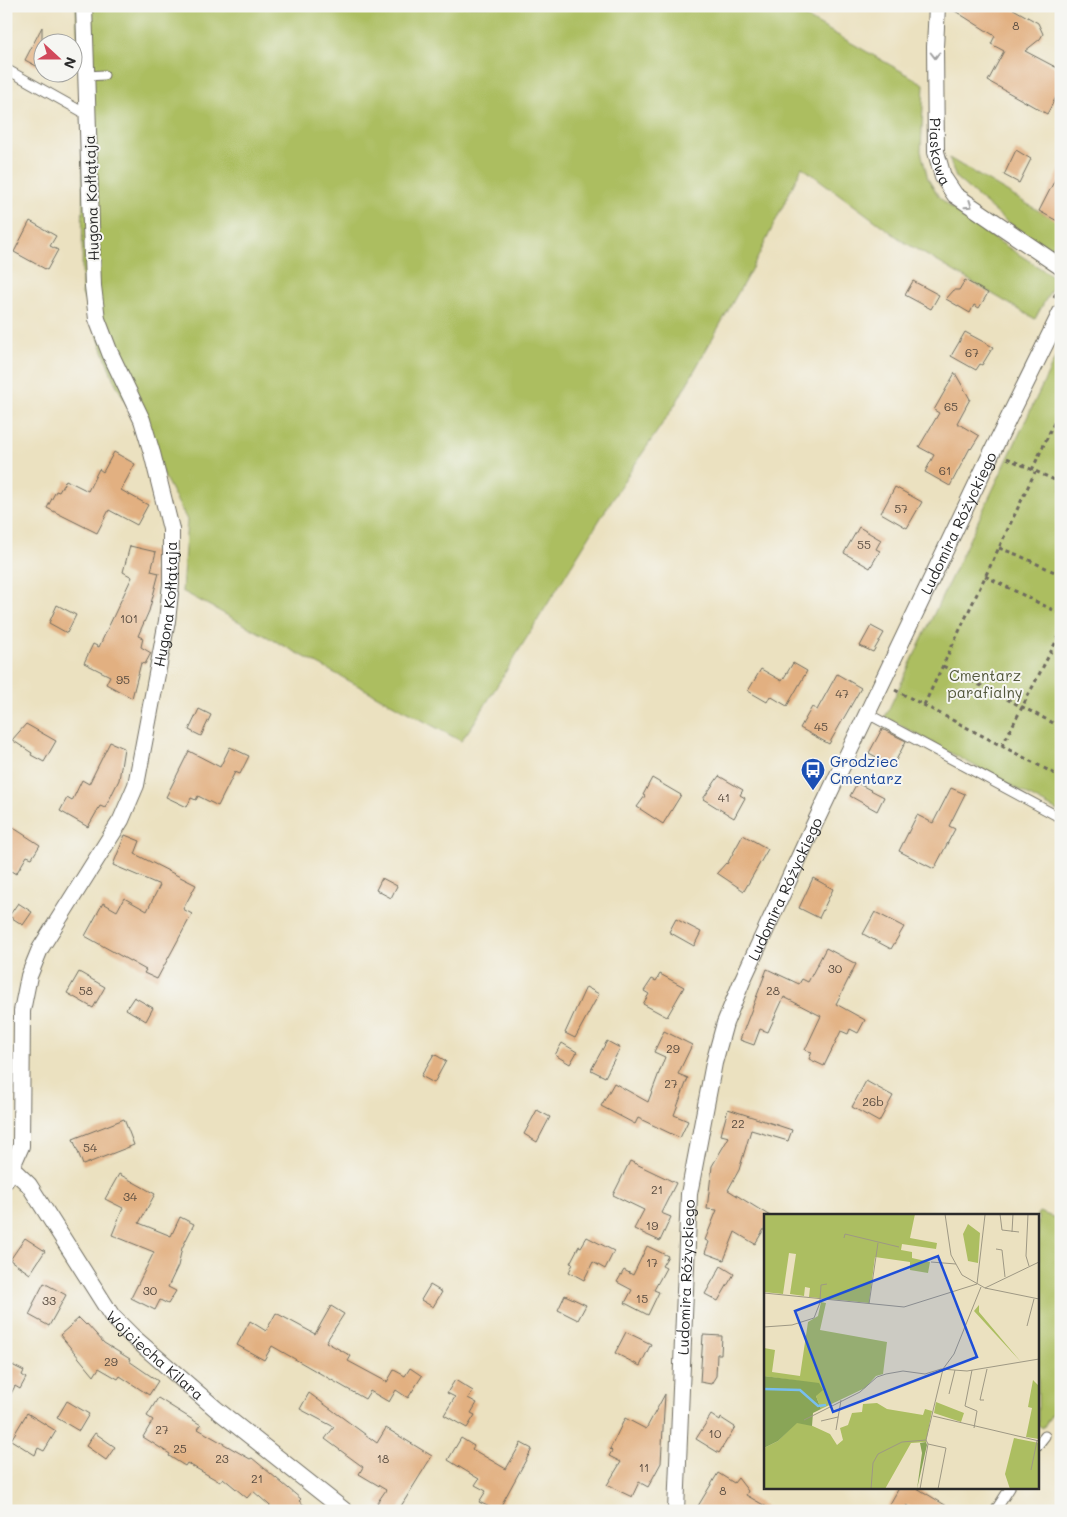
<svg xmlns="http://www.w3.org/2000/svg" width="1067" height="1517" font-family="Mali,sans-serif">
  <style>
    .green { fill: #acbe61; stroke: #6c7446 }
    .building { fill: #e2b081 }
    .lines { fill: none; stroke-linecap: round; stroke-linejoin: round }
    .service-casing { stroke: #6e6b5f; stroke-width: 11 }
    .minor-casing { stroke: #6e6b5f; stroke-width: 18 }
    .path { stroke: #6e6b5f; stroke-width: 3; stroke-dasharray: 4 4; stroke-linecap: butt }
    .service { stroke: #fff; stroke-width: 9 }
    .minor { stroke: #fff; stroke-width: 16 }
    .oneway { stroke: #a0a0a0 }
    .labels { text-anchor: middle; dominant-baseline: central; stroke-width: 4; stroke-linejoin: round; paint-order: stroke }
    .number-label { font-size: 12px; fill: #594c40 }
    .street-label { font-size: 15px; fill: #2b2b2b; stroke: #f6f6f2 }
    .park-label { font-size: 15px; fill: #52573b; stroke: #f6f6f2 }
    .transit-label { font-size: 15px; fill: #164399; stroke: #f6f6f2; text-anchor: start }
    .inset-river { fill: none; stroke: #78beef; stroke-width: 2.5 }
    .inset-road { fill: none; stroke: #9e9884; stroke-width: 1 }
    .view { fill: #1d4ed8; fill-opacity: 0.15; stroke: #1d4ed8; stroke-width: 2.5 }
    .inset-edge { fill: none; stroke: #2b2b2b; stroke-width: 2.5 }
  </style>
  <rect width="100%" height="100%" fill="#f6f6f2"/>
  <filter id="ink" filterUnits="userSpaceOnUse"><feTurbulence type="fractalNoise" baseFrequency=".02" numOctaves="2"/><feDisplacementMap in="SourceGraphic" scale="10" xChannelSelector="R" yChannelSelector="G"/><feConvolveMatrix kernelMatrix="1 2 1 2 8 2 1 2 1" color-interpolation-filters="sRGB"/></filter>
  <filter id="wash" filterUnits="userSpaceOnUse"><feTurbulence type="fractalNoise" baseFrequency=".0096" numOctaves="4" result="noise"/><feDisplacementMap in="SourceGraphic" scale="20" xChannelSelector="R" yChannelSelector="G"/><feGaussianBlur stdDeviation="1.12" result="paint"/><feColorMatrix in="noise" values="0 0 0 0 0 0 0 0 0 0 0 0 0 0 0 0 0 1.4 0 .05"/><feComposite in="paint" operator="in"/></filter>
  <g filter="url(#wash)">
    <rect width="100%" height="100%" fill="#ebe1c0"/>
    <path class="green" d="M76 6H786L924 84 921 151 928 179 939 197 966 220 1057 279 1035 319 904 242 802 167 757 259 675 405 623 482 474 723 461 741 182 591 187 520 113 378 82 293 83 135Z
      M949 158 1039 211 1061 222V258L1006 221 956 178Z
      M1061 346V813L885 717Z
      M1039 1212 1061 1220V1400L1043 1428 1038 1425V1216H1036Z"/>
    <g id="blocks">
      <path class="building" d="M947 6H1008L1038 23 1043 34 1040 39 1025 51 1061 70V88L1047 114 988 81 1004 51 991 44 995 36Z
        M42 27V69L25 60Z
        M1016 150 1031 159 1019 183 1004 175Z
        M1061 168V223L1039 211Z
        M30 221 56 236 50 246 58 250 47 270 14 252Z
        M965 280 988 293 979 308 974 305 970 313 946 299 954 290H959Z
        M913 281 939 295 931 309 905 295Z
        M965 332 993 347 982 365 980 364 976 370 951 356Z
        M955 373 970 399 957 423 979 436 971 449 970 448 950 486 925 472 934 455 919 447 939 413 934 410Z
        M114 452 135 464 121 490 148 505 137 525 109 510 97 533 47 508 56 491 59 492 66 480 88 491 99 469 103 472Z
        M895 487 922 502 907 528 881 513Z
        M859 527 881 540 876 549 880 551 870 568 844 553Z
        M130 546 156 552 151 571 159 573 149 611 138 636 143 638 141 647 151 653 145 664 141 663 132 698 106 684 110 676 84 663 93 644 99 647 132 577 123 572Z
        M57 605 76 615 67 633 49 623Z
        M871 626 884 633 873 652 860 646Z
        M793 663 807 671 787 706 770 696 767 702 748 691 761 669 782 681Z
        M837 674 861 688 829 744 800 728 812 707 817 710Z
        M199 709 211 715 201 736 189 730Z
        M26 724 56 741 44 762 31 755 32 753 12 740Z
        M882 729 906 741 893 766 869 753Z
        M110 742 124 748 119 780 105 808 100 806 88 827 60 811 67 798 72 801 82 780 89 784Z
        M230 747 249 756 240 774 235 772 218 806 198 796 196 800 191 798 187 807 166 797 189 751 220 767Z
        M719 776 743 790 740 795 745 798 734 818 703 799Z
        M652 778 681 795 663 824 637 807 645 796 643 795Z
        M857 783 884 797 877 811 850 796Z
        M951 788 965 794 949 826 955 829 934 869 899 851 917 815 933 823Z
        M6 823 40 845 32 858 27 856 16 874 6 868Z
        M125 835 140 841 135 854 196 885 183 909 192 914 157 979 144 973 146 970 85 936 103 903 117 911 124 898 147 911 160 885 113 865Z
        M743 835 768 849 744 891 717 873 726 863 727 864Z
        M382 878 397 886 391 898 376 890Z
        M813 878 833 889 819 918 799 908Z
        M18 903 32 912 23 925 9 916Z
        M875 912 904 927 891 949 863 934Z
        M676 919 701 932 694 946 669 932Z
        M826 948 856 964 836 1004 865 1020 858 1033 850 1029 848 1034 841 1031 824 1066 809 1059 812 1052 805 1050 821 1016 784 997 768 1032 760 1029 754 1045 740 1040 767 969 799 984 802 979 808 982Z
        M79 972 105 987 93 1008 67 993Z
        M660 974 684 987 667 1017 643 1004 649 994 644 991 652 979 656 981Z
        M586 987 599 994 575 1038 565 1033Z
        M134 997 153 1008 146 1021 126 1009Z
        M664 1031 692 1045 678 1074 688 1078 674 1115 688 1121 680 1138 638 1118 635 1124 601 1106 614 1083 648 1102 665 1057 654 1052Z
        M607 1041 620 1048 605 1077 591 1070Z
        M562 1043 577 1052 570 1064 555 1055Z
        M434 1054 446 1061 434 1083 421 1076Z
        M866 1081 893 1096 879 1122 852 1107Z
        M728 1109 792 1130 788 1141 751 1130 739 1170 728 1190 770 1216H766V1226L755 1244 735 1232 724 1260 705 1253 709 1242 705 1240 717 1210 707 1209 712 1166 729 1137 721 1135Z
        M537 1110 550 1117 537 1142 524 1134Z
        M124 1119 134 1145 83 1165 73 1139Z
        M630 1161 676 1183 661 1213 671 1217 660 1241 634 1229 644 1210 613 1195Z
        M119 1174 155 1194 139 1223 171 1236 180 1217 194 1224 182 1248 178 1266 168 1287 176 1291 168 1304 160 1300 155 1310 131 1298 154 1252 112 1235 123 1208 105 1199Z
        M587 1237 614 1251 605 1269 593 1262 584 1280 569 1272 573 1264 570 1263 579 1246 581 1247Z
        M25 1238 45 1251 30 1274 10 1260Z
        M647 1246 668 1256 662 1266 666 1268 654 1290 659 1292 648 1315 625 1303 632 1290 617 1282 624 1270 633 1275Z
        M721 1266 734 1274 718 1301 705 1294Z
        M44 1283 66 1295 49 1326 29 1315 34 1305 33 1304Z
        M430 1285 442 1292 433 1307 421 1300Z
        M565 1295 586 1305 578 1320 558 1310Z
        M331 1306 344 1314 326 1342 351 1356 348 1361 387 1382 394 1370 405 1376 410 1368 422 1376 408 1398 396 1390 389 1402 370 1391 365 1399 272 1346 264 1360 237 1345 250 1321 266 1331 276 1313 315 1334Z
        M79 1318 86 1325 87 1324 104 1343 130 1359 129 1361 158 1381 149 1395 120 1376 118 1379 99 1368 94 1376 60 1335Z
        M626 1332 651 1344 640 1366 615 1353Z
        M703 1335 722 1336 721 1354H717L716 1376 711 1384 700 1382Z
        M6 1362 24 1371 22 1375 26 1378 20 1389 15 1386 6 1403Z
        M455 1380 473 1391 468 1398 477 1403 471 1413 475 1415 467 1428 444 1415 455 1397 447 1393Z
        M309 1393 377 1443 386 1428 432 1456 398 1511H389L377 1503 386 1490 359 1474 363 1467 325 1439 334 1427 300 1409Z
        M665 1394 661 1463 648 1487 639 1482 632 1497 607 1485 621 1462 609 1456 612 1451 610 1449 625 1418 646 1429Z
        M158 1398 201 1425 198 1429 250 1459 252 1458 301 1499 299 1501 312 1511H276L253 1491 247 1498 223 1478 220 1482 187 1463 185 1466 169 1456 170 1454 143 1437 153 1420 147 1416Z
        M67 1401 89 1414 79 1431 57 1418Z
        M27 1413 56 1431 44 1451 38 1448 35 1455 11 1440Z
        M711 1415 720 1421 721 1418 735 1427 719 1453 696 1439Z
        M95 1433 115 1447 106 1460 86 1446Z
        M461 1438 474 1446 472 1449 506 1469 521 1443 532 1449 498 1511 479 1502 486 1491 475 1485 479 1479 448 1460Z
        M718 1473 734 1483 738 1478 748 1491 746 1495 774 1511H695Z
        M899 1488H917L955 1511H916L907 1505 904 1511H886Z"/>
    </g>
  </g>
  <g filter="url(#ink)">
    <use href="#blocks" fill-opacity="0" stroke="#6e6b5f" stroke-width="1"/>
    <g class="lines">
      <defs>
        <path id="service" d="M6 69 88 115
          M87 76 104 75
          M868 714 1061 818
          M1038 1445 1045 1436
          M995 1511 1010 1488"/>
        <g id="minor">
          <path id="s1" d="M937 6 935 47 936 152 943 177 955 195 1061 267"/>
          <path id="s2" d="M6 1163 29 1185 112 1316 132 1336 216 1409 345 1511"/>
          <path id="s3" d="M6 1180 21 1146 22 1011 29 976 40 949 121 820 136 785 167 621 171 584V529L152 453 142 420 110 353 97 319 93 286 84 6"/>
          <path id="s4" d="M676 1511 689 1194 714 1063 725 1023 743 979 814 825 992 452 1061 312"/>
        </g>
      </defs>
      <use href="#service" class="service-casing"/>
      <use href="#minor" class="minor-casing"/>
      <path class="path" d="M1054 297 1061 284
        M1007 458 1061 483
        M1032 470 1061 408
        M999 548 1018 555 1061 575
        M985 576 1061 614
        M943 666 1061 727
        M895 690 1061 777
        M924 705 1035 472
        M1002 746 1061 632"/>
      <use href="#service" class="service"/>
      <use href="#minor" class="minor"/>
    </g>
    <defs><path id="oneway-chevron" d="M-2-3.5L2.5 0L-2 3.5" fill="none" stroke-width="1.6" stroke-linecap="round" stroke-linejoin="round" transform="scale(1.25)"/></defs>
    <g class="oneway">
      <use href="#oneway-chevron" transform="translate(935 55) rotate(90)"/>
      <use href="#oneway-chevron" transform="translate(969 205) rotate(34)"/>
    </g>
  </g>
  <defs>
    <symbol id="bus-pin" viewBox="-11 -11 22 30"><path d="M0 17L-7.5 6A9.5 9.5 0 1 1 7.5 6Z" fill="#1a4fb4" stroke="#f6f6f2"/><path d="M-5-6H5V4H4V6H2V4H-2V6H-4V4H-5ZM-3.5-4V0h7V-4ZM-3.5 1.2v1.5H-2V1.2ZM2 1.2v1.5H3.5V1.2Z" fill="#fff"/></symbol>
  </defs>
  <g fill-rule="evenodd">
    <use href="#bus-pin" x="799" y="756" width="28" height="38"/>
  </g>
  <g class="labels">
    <g class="number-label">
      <text x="1016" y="25">8</text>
      <text x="972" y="352">67</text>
      <text x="951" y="406">65</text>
      <text x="945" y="470">61</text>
      <text x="901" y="508">57</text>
      <text x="864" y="544">55</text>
      <text x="129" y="618">101</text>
      <text x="123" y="679">95</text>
      <text x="842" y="693">47</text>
      <text x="821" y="726">45</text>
      <text x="724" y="797">41</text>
      <text x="835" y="968">30</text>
      <text x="86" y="990">58</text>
      <text x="773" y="990">28</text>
      <text x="673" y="1048">29</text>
      <text x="671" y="1083">27</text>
      <text x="873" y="1101">26b</text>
      <text x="738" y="1123">22</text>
      <text x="90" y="1147">54</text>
      <text x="657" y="1189">21</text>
      <text x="130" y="1196">34</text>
      <text x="652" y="1225">19</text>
      <text x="652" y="1262">17</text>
      <text x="150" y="1290">30</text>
      <text x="642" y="1298">15</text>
      <text x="49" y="1300">33</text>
      <text x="111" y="1361">29</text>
      <text x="162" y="1429">27</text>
      <text x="715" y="1433">10</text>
      <text x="180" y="1448">25</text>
      <text x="222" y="1458">23</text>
      <text x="383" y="1458">18</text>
      <text x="644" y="1467">11</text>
      <text x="257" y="1478">21</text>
      <text x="723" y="1490">8</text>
    </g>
    <g class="street-label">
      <text stroke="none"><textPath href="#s1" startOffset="146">Piaskowa</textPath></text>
      <text transform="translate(91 198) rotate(-92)">Hugona Kołłątaja</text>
      <text stroke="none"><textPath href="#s4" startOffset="1044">Ludomira Różyckiego</textPath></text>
      <text stroke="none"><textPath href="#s3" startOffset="611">Hugona Kołłątaja</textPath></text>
      <text stroke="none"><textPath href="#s4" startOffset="639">Ludomira Różyckiego</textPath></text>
      <text stroke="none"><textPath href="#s4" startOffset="234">Ludomira Różyckiego</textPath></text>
      <text stroke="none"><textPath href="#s2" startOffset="245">Wojciecha Kilara</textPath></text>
    </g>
    <g class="park-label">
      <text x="985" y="675">Cmentarz<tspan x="985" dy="17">parafialny</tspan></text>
    </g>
    <g class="transit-label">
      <text x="830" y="761">Grodziec<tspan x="830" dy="17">Cmentarz</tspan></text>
    </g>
  </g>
  <g transform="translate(764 1214)">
    <rect width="275" height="275" fill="#ebe1c0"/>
    <path d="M0 0H151L146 24 173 29 172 35 138 30 137 36 148 38V44L166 48 164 59 146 56V48L111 43 105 89 45 83 46 74 41 73 40 82 26 80 32 40 25 39 19 80 0 78ZM204 10 216 19 214 49 204 47 199 20ZM57 88 62 89 56 116 123 128 119 160 112 162 101 174 57 195 52 182 55 170 0 162V134L11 136 8 158 36 162 44 108 54 102ZM215 91V98L257 148 210 97ZM269 166 275 172V225L262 223 268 194 264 193ZM172 188 200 199 197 208 170 199ZM113 189 123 195 159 201 161 195 168 197 162 228 147 229 121 275H0V234L14 227 33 208H40L66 220 73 231 79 226 76 214 84 211 88 199 98 198 99 190ZM250 224 275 229V275H246L241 260Z" fill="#acbe61"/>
    <path d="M0 162 55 169 59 176 52 182 57 195 49 199 48 212 33 209 14 227 0 234ZM162 228 163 231 153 275 158 239 156 229Z" fill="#89a557"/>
    <path class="inset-river" d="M0 175 36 176 54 192 62 191"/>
    <path class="inset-road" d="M181 0 187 41 198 61 221 74 275 85M236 0 238 16 255 18M264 0 262 42 265 52M248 18 249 0M80 24 81 20 135 33M232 35 238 36 241 63M167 48 192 50M213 70 221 1M221 74 275 48M0 79 140 93 213 70M56 86 57 71 63 70M105 90 114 29M263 112 270 85M0 113 28 111 50 104 57 86M208 156 201 192 213 197 210 214M185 180 191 156M220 186H216L223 155M169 202 275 227M40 206 96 178 113 163 122 160 139 157 161 160 177 155 203 157 275 145M57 207 74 203M72 216 77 186M162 226 179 155 190 140 217 73M162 226 164 230 182 234 174 275M267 256 273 227M107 275 109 249 114 240 138 228 162 226M156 275 164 230"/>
    <path class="view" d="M174 42 213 143 69 198 31 97Z"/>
    <rect width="275" height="275" class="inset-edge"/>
  </g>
  <rect width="1067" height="1517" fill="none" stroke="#f6f6f2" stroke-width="25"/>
  <g transform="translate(58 58) rotate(111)"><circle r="24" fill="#f6f6f2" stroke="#a5a5a2"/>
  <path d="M0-4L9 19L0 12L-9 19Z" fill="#d1495b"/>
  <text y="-8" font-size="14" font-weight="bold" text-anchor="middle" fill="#2b2b2b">N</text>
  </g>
</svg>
